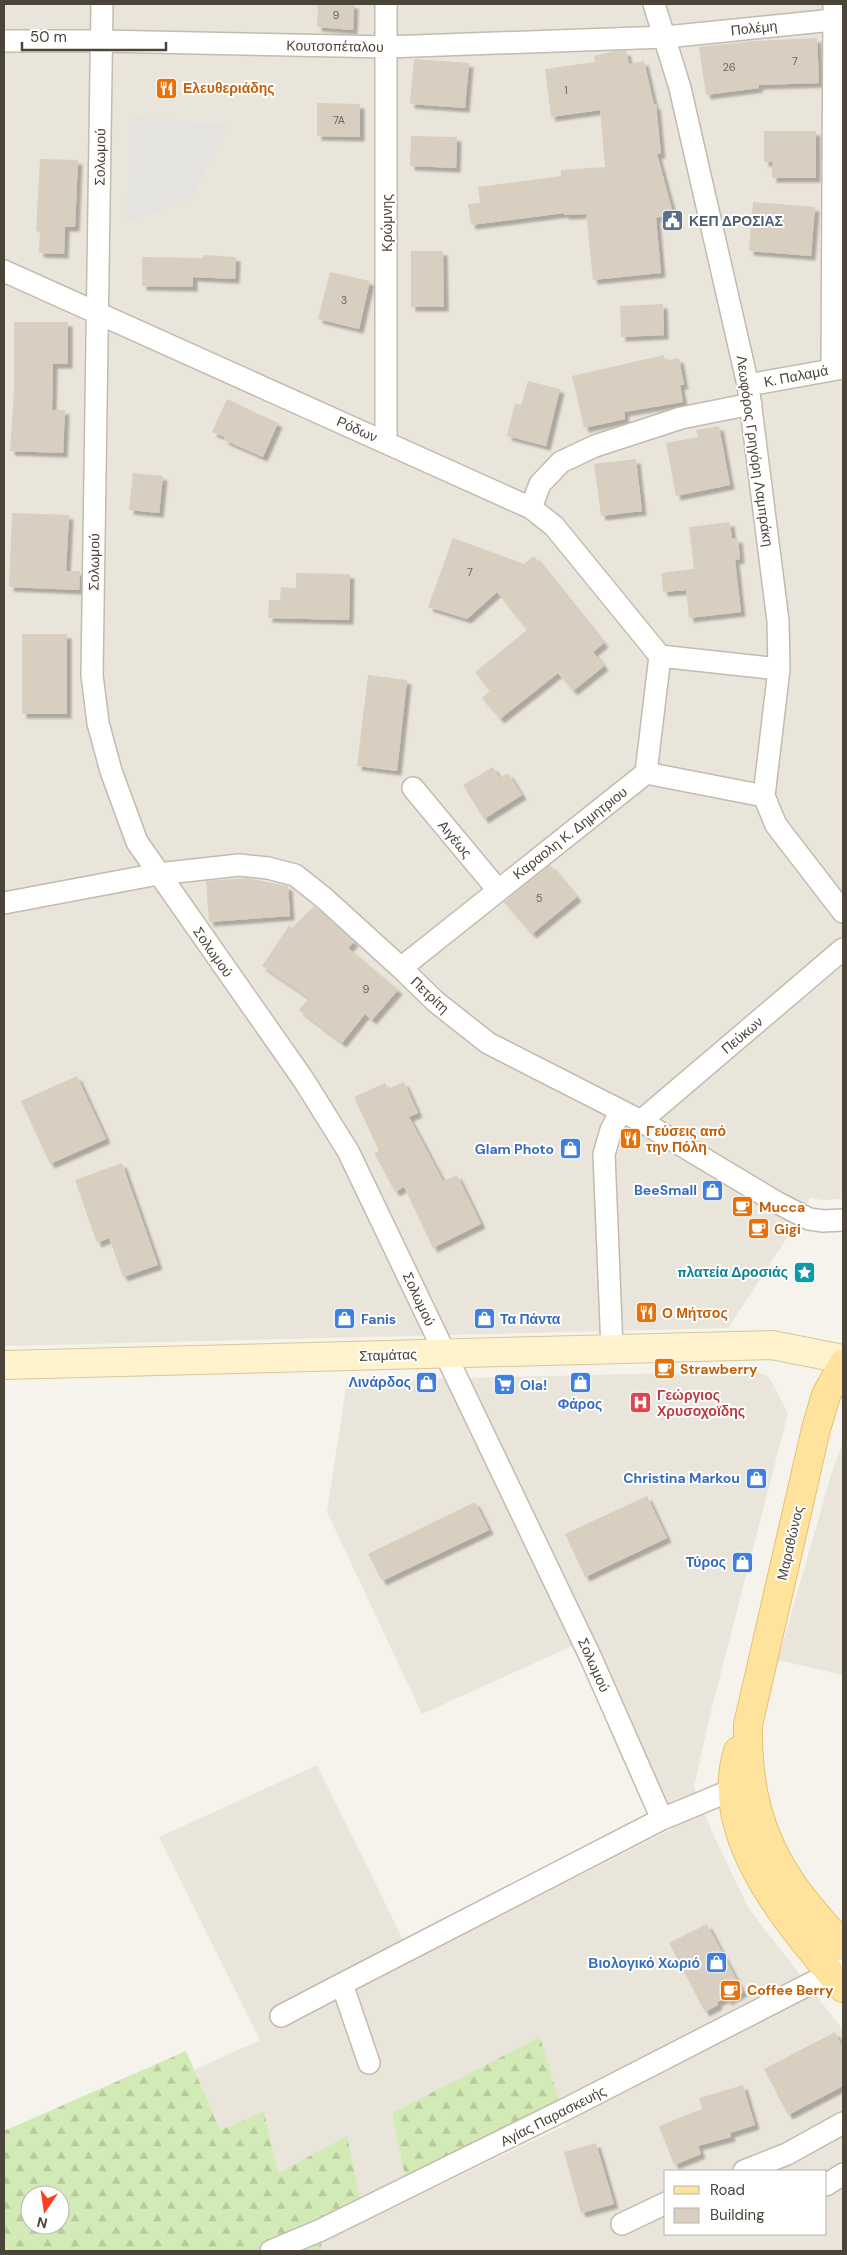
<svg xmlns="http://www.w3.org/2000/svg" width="847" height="2255" font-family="'DM Sans',sans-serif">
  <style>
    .residential { fill: #eae5da; fill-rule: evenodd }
    .forest { fill: url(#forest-firs); fill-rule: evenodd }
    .parking { fill: #e5e3e0 }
    .building { fill: #d8cfc1; filter: url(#shadow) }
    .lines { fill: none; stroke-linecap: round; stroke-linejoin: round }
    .street-casing { stroke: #c2bbae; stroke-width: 24 }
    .secondary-casing { stroke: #d6c79b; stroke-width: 30 }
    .primary-casing { stroke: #e6c16a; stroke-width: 30 }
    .street { stroke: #fff; stroke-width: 21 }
    .secondary { stroke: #fff3cd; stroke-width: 28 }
    .primary { stroke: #ffe39c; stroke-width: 28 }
    .labels { text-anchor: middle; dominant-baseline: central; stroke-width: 4; stroke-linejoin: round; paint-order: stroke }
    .number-label { font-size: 11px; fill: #6e675b }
    .street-label { font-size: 14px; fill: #4b4439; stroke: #fff }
    .food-label { font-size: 14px; font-weight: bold; fill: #c56008; stroke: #fff; text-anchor: start }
    .service-label { font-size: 14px; font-weight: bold; fill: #4e5e75; stroke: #fff; text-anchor: start }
    .shop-label { font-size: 14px; font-weight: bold; fill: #366cbe; stroke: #fff; text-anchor: end }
    .culture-label { font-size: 14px; font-weight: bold; fill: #0d838f; stroke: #fff; text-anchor: end }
    .health-label { font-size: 14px; font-weight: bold; fill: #be3a42; stroke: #fff; text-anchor: start }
  </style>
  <defs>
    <pattern id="forest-firs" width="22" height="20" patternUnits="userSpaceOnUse" patternTransform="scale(1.25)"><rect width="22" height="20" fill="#d2eab5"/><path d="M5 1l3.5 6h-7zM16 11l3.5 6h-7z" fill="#b6ca9c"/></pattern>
    <filter id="shadow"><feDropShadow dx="4.5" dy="4.5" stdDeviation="1" flood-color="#0004"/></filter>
  </defs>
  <rect width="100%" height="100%" fill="#f6f3ec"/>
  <path class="residential" d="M4 4H843V1199L822 1200 810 1198 792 1230 728 1328 4 1346Z
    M756 1371 769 1377 788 1413 710 1715 694 1787 713 1834 749 1909 843 2030V2251H323L322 2242 566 2125 540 2038 392 2113 406 2181 361 2202 347 2137 278 2173 264 2113 220 2130 194 2070 260 2040 159 1837 317 1765 413 1960 672 1829 590 1638 422 1714 327 1512 347 1381ZM666 2171H826V2234H666Z
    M843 1443V1675L778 1660 832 1472Z"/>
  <path class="forest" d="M540 2037 561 2107 406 2181 392 2113Z
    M186 2051 220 2130 264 2112 278 2173 347 2136 361 2202 317 2224 323 2251H4V2131ZM30 2195H60V2225H30Z"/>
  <path class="parking" d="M130 116 229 126 191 198 127 223Z"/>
  <path class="building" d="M318 4H354L353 30 317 27Z
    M817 38 819 83 758 85 759 88 706 95 699 47 752 41Z
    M614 51H626L629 64 644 61 654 105 656 104 661 154H657L673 213 656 218 661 273 593 280 586 214 564 215V213L471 225 468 204 480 203 478 187 561 176V170L605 167 600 110 551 117 545 69 595 62 594 56Z
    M414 59 469 63 465 108 410 104Z
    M317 103 360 104V137L317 136Z
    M764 131H816V178H772V162H764Z
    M411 136 457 137 456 168 410 166Z
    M40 159 78 160 75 227H65L64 254 39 253 40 232 36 231Z
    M753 202 815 207 811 256 749 251Z
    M411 251H443L444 307H411Z
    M203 255 236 257 235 279 193 277V287L142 286V257L203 258Z
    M330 272 370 281 359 329 318 319Z
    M663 304 664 335 621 337 620 306Z
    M14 322H68V364H53L52 410H65L63 453 10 451 14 390Z
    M664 355 665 361 679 358 684 385H680L683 402 624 412 625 419 584 428 572 376Z
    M528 381 560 389 546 446 507 436 515 403 521 405Z
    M227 399 278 423 263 457 224 440 225 437 212 432Z
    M719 426 730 485 676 496 666 443 698 437 696 430Z
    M636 459 642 511 601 516 594 464Z
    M133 473 163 476 159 513 129 510Z
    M12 513 69 515 66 571H80L79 590 9 587Z
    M730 522 732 539 738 538 740 559 735 560 741 612 689 618 686 590 663 592 661 573 694 569 689 527Z
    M453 538 524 564 534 556 604 643 593 652 604 666 573 691 558 673 500 719 482 698 490 691 475 672 527 630 497 592 467 619 428 607Z
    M296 573 350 574 349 620 268 618 269 600H280L281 587 296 588Z
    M22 634H67V714H22Z
    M368 675 407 680 397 771 357 766Z
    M493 767 499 778 508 773 522 795 484 819 463 785Z
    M550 865 577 897 532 934 504 902Z
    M247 878 288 886 290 916 209 922 206 881Z
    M314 906 354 942 348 948 398 990 372 1020 365 1014 342 1043 299 1010 309 998 262 966 290 924 291 929Z
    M77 1076 106 1139 50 1164 21 1101Z
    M404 1082 418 1113 409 1117 443 1181 457 1175 481 1224 433 1248 404 1187 395 1192 374 1153 379 1151 354 1097 385 1083 388 1089Z
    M122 1163 158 1265 123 1277 109 1238 97 1243 75 1180Z
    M647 1496 667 1538 585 1577 565 1534Z
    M475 1502 489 1530 382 1581 368 1554Z
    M707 1924 743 1992 727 2001 726 1998 717 2002 718 2005 705 2012 669 1943Z
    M835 2032 843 2048V2086L788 2115 764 2069Z
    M743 2085 755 2125 730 2133 731 2137 698 2146 701 2154 674 2165 659 2126 702 2109 699 2098Z
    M596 2143 614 2204 581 2213 564 2152Z"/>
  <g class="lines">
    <defs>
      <path id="street" d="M102 4 92 675 98 723 111 771 137 842 303 1079 348 1151 591 1658 662 1819
        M654 4 680 88 748 385 778 621 779 669 764 796 776 825 843 912
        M4 41H102L387 47 666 37 843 19
        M4 271 531 508 554 526 660 656
        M832 369 834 4
        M748 385 843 368
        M386 442V4
        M531 508 540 484 561 462 595 446 681 418 751 404
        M660 656 779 669
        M646 773 764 796
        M413 788 498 890
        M4 903 158 874 239 865 268 868 295 875 324 898 401 968 436 1002 488 1043 641 1121 776 1202 809 1219 823 1221 843 1220
        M401 968 646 773 660 656
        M641 1121 843 949
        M612 1349 604 1154 611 1130 621 1111
        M281 2016 342 1984
        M369 2063 342 1984 662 1819 746 1784
        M744 2171 787 2154 843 2123
        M826 2185 843 2174
        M622 2224 666 2203
        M271 2251 321 2230 570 2107 831 1973 841 1972 843 1969"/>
      <path id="secondary" d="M4 1365 772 1345 843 1359"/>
      <path id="primary" d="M843 1364 826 1395 816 1429 748 1725C747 1785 758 1835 792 1884 807 1906 826 1926 843 1946
        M738 1751C711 1838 792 1927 843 1988"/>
    </defs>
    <use href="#street" class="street-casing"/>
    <use href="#secondary" class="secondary-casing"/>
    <use href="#primary" class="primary-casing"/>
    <use href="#street" class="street"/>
    <use href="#secondary" class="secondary"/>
    <use href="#primary" class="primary"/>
  </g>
  <defs>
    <symbol id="restaurant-square" viewBox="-11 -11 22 22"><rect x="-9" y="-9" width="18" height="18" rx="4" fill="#e8710a" stroke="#fff"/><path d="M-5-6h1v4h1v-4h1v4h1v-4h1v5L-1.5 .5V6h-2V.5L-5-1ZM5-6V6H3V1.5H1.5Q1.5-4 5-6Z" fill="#fff"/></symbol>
    <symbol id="civic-square" viewBox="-11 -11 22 22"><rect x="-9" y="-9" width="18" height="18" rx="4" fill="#5c6f8a" stroke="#fff"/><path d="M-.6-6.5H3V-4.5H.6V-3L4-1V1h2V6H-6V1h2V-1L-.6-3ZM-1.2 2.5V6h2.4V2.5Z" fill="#fff"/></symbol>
    <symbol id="shop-square" viewBox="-11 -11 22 22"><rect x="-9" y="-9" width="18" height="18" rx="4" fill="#3f7fe0" stroke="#fff"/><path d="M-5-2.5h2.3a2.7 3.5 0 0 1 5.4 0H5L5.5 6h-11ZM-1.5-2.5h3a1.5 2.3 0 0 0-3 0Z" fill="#fff"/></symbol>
    <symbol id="cafe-square" viewBox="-11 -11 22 22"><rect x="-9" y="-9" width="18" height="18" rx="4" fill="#e8710a" stroke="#fff"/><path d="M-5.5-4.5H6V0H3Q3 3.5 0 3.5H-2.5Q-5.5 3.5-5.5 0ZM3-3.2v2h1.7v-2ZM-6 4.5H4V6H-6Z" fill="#fff"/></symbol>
    <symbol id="sight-square" viewBox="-11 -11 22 22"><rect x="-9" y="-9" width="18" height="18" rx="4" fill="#0f9aa8" stroke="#fff"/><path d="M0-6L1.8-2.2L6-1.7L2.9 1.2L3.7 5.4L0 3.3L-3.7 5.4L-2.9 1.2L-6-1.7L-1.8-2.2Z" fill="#fff"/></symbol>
    <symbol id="supermarket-square" viewBox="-11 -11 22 22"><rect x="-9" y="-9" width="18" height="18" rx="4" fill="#3f7fe0" stroke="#fff"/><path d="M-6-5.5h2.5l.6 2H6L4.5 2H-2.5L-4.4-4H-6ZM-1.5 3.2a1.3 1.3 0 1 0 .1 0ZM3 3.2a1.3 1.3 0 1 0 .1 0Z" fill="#fff"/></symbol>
    <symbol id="hospital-square" viewBox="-11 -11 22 22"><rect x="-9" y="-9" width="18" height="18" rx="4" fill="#e0444e" stroke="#fff"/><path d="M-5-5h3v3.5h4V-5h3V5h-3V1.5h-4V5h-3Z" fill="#fff"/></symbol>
  </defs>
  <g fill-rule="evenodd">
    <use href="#restaurant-square" x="154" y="76" width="25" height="25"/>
    <use href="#civic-square" x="660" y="208" width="25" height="25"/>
    <use href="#restaurant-square" x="618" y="1126" width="25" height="25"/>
    <use href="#shop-square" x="558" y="1136" width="25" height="25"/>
    <use href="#shop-square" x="700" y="1178" width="25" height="25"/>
    <use href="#cafe-square" x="730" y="1194" width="25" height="25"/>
    <use href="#cafe-square" x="746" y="1216" width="25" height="25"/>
    <use href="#sight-square" x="792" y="1260" width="25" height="25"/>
    <use href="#restaurant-square" x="634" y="1300" width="25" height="25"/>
    <use href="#shop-square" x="332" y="1306" width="25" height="25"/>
    <use href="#shop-square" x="472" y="1306" width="25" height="25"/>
    <use href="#cafe-square" x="652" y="1356" width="25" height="25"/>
    <use href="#shop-square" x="414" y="1370" width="25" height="25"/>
    <use href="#shop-square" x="568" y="1370" width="25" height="25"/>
    <use href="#supermarket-square" x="492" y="1372" width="25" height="25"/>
    <use href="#hospital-square" x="628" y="1390" width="25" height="25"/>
    <use href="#shop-square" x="744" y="1466" width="25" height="25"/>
    <use href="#shop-square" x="730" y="1550" width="25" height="25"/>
    <use href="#shop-square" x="704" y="1950" width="25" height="25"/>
    <use href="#cafe-square" x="718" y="1978" width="25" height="25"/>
  </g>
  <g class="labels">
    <g class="number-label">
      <text x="336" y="15">9</text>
      <text x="795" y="61">7</text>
      <text x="729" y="67">26</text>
      <text x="566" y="90">1</text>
      <text x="339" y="120">7A</text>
      <text x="344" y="300">3</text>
      <text x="470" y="572">7</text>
      <text x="539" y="898">5</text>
      <text x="366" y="989">9</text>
    </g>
    <g class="street-label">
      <text transform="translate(754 28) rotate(-6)">Πολέμη</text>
      <text transform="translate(335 46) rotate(1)">Κουτσοπέταλου</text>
      <text transform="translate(100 157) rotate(-89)">Σολωμού</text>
      <text transform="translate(387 223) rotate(-90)">Κρώμνης</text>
      <text transform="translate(796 376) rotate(-11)">Κ. Παλαμά</text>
      <text transform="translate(357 429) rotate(24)">Ρόδων</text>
      <text transform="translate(755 451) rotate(82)">Λεωφόρος Γρηγόρη Λαμπράκη</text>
      <text transform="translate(94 562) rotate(-89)">Σολωμού</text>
      <text transform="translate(570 833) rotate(-38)">Καραολη Κ. Δημητριου</text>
      <text transform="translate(455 839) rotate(50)">Αιγέως</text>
      <text transform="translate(213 952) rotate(55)">Σολωμού</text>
      <text transform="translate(430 995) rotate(43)">Πετρίτη</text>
      <text transform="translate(742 1035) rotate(-40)">Πεύκων</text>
      <text transform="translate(419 1299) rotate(65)">Σολωμού</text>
      <text transform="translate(388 1355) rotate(-2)">Σταμάτας</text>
      <text transform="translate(790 1543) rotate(-77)">Μαραθώνος</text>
      <text transform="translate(594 1665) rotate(66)">Σολωμού</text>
      <text transform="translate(553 2116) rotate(-27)">Αγίας Παρασκευής</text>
    </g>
    <g class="food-label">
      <text x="183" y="88">Ελευθεριάδης</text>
      <text x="646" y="1131">Γεύσεις από<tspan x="646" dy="16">την Πόλη</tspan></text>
      <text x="759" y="1207">Mucca</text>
      <text x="774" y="1229">Gigi</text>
      <text x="662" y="1313">Ο Μήτσος</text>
      <text x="680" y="1369">Strawberry</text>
      <text x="747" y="1990">Coffee Berry</text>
    </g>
    <g class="service-label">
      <text x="689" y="221">ΚΕΠ ΔΡΟΣΙΑΣ</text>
    </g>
    <g class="shop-label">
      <text x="554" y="1149">Glam Photo</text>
      <text x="697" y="1190">BeeSmall</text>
      <text x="361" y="1319" text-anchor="start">Fanis</text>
      <text x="500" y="1319" text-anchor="start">Τα Πάντα</text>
      <text x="411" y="1382">Λινάρδος</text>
      <text x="520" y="1385" text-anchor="start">Ola!</text>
      <text x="580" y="1404" text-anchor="middle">Φάρος</text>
      <text x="740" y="1478">Christina Markou</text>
      <text x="726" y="1562">Τύρος</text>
      <text x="700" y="1963">Βιολογικό Χωριό</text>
    </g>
    <g class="culture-label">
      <text x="788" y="1272">πλατεία Δροσιάς</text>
    </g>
    <g class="health-label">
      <text x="657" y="1395">Γεώργιος<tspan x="657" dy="16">Χρυσοχοϊδης</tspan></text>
    </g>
  </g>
  <rect width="847" height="2255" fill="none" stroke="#4b4439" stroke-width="10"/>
  <rect x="664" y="2170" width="162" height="65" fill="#ffffff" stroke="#b7b4b0"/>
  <rect x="674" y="2186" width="25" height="8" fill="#ffe39c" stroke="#b7b4b0"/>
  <text x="710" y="2195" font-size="15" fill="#4b4439">Road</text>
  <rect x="674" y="2208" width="25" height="15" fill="#d8cfc1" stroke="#b7b4b0"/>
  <text x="710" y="2220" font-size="15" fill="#4b4439">Building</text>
  <g transform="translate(45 2210) rotate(193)"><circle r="24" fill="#ffffff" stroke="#b7b4b0"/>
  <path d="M0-4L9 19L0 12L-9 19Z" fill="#fc3f1d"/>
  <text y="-8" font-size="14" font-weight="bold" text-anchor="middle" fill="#4b4439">N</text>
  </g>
  <path d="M22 42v8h144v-8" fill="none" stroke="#4b4439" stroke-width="2.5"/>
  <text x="30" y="42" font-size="15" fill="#4b4439" stroke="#ffffff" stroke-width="4" paint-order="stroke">50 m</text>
</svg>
